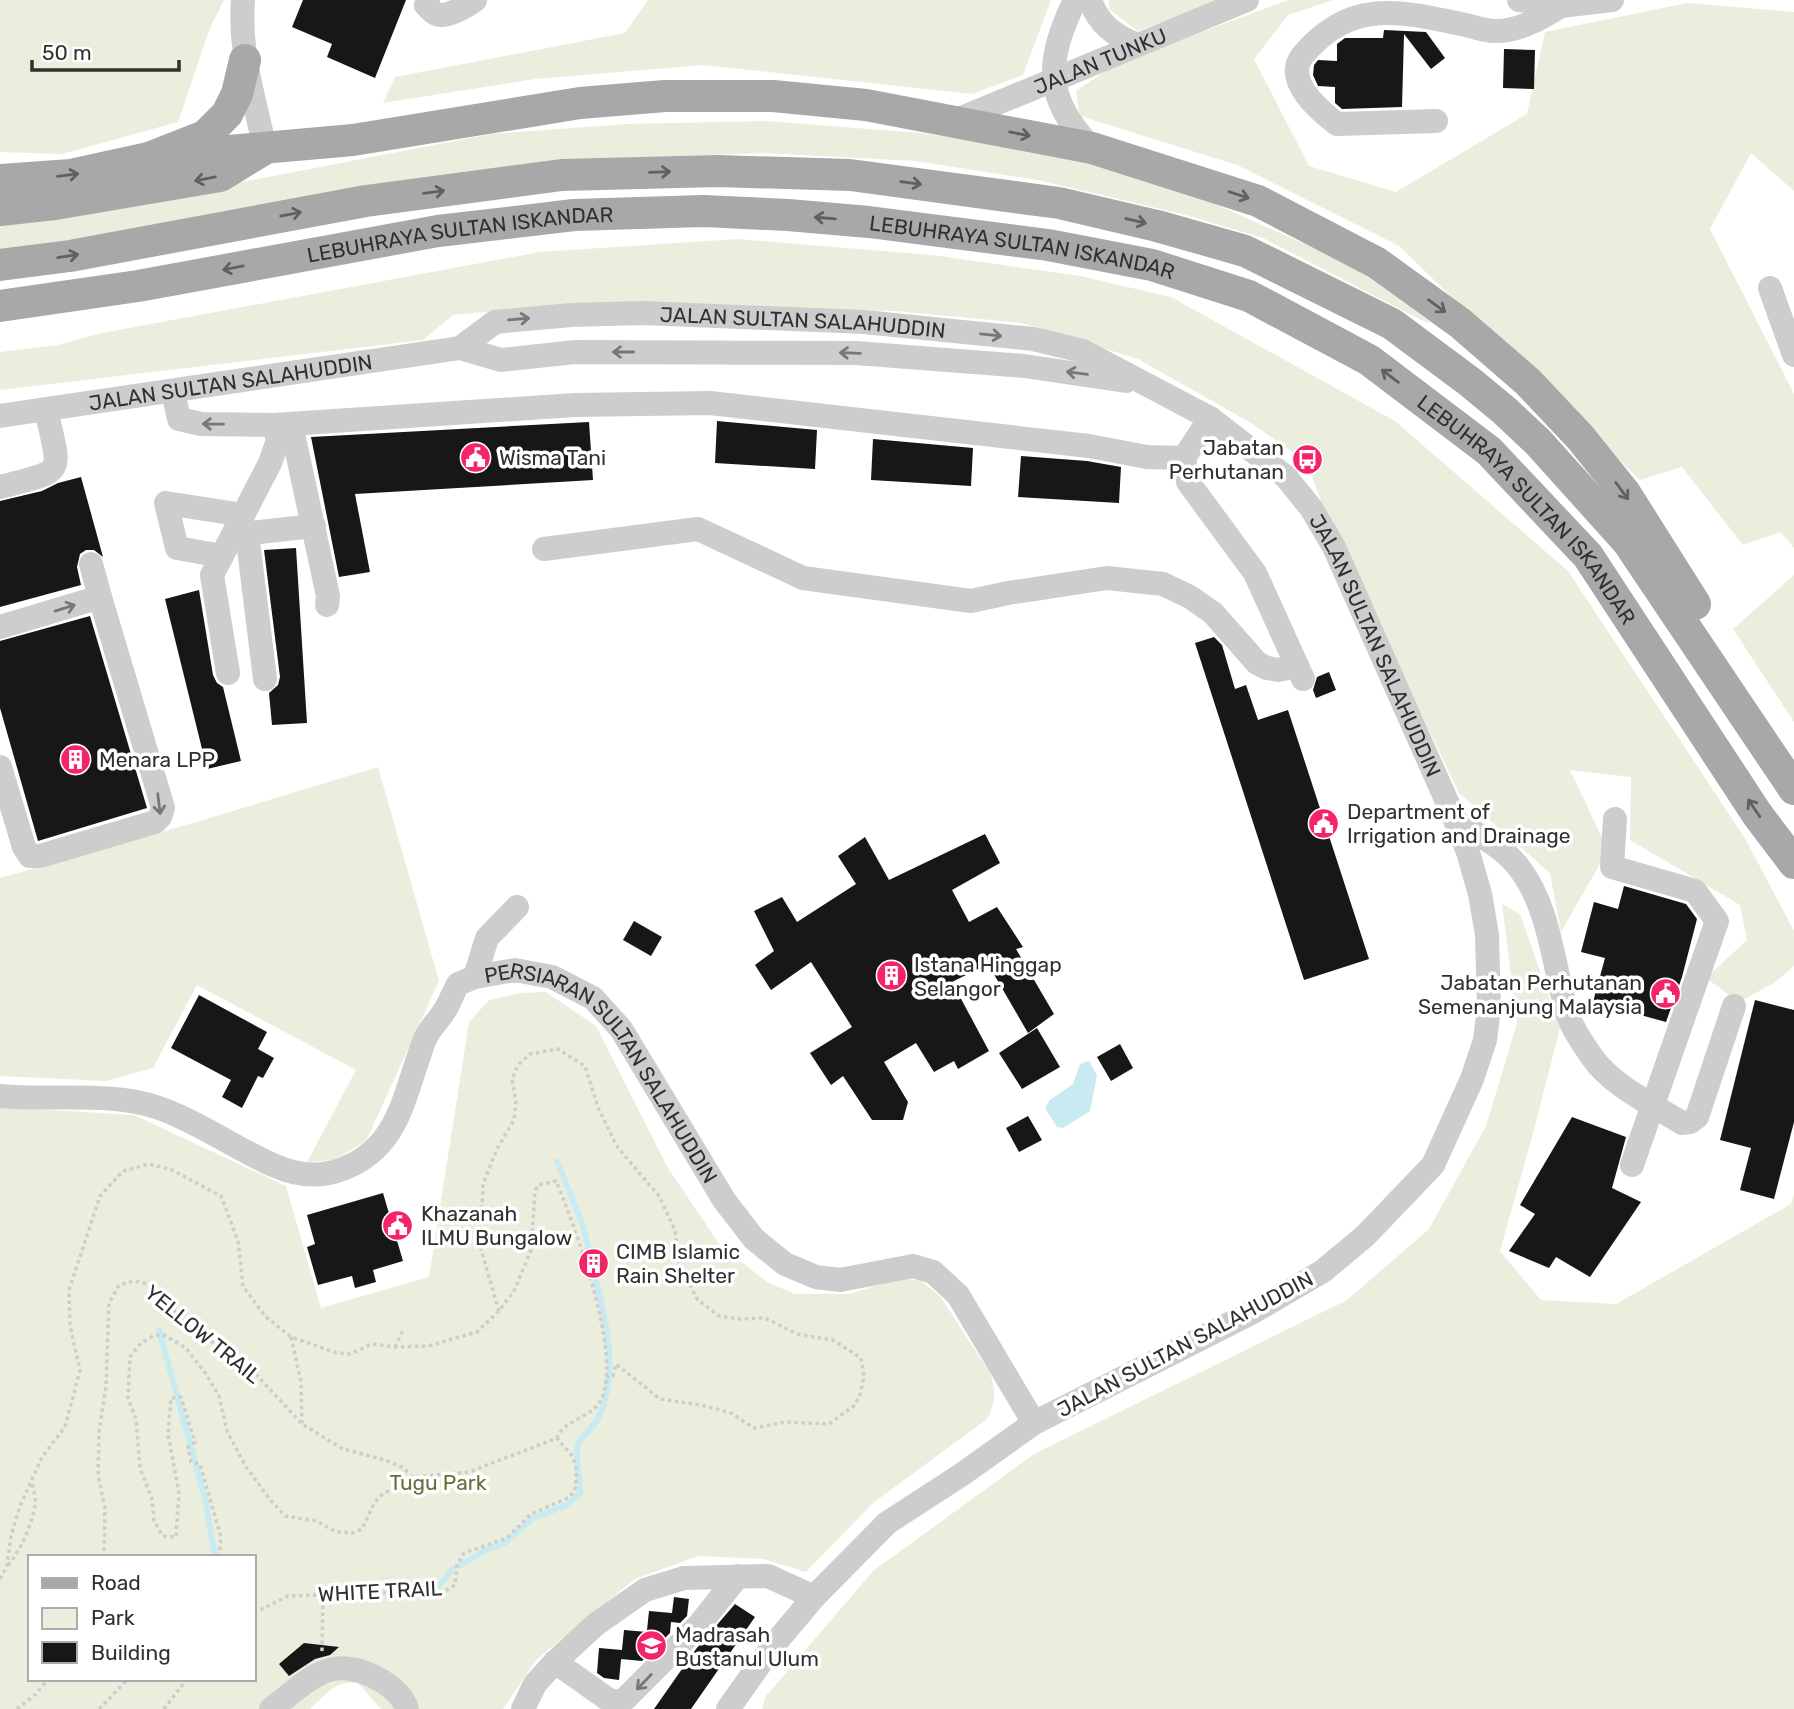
<svg xmlns="http://www.w3.org/2000/svg" width="1794" height="1709" font-family="Rubik,sans-serif">
  <style>
    .green { fill: #ebeedd; fill-rule: evenodd }
    .water { fill: #c8eaf0 }
    .lines { fill: none; stroke-linecap: round; stroke-linejoin: round }
    .stream { stroke: #c8eaf0; stroke-width: 6 }
    .building { fill: #171717 }
    .path { stroke: #cdcdcd; stroke-width: 3.5; stroke-dasharray: 3.5 3.5; stroke-linecap: butt }
    .minor { stroke: #cdcdcd; stroke-width: 24 }
    .major { stroke: #a8a8a8; stroke-width: 32 }
    .oneway { stroke: #606060 }
    .oneway2 { stroke: #777 }
    .labels { text-anchor: middle; dominant-baseline: central; stroke-width: 7; stroke-linejoin: round; paint-order: stroke }
    .street-label { font-size: 21px; fill: #303030; stroke: #fff }
    .poi-label { font-size: 21px; fill: #303030; stroke: #fff; text-anchor: start }
    .park-label { font-size: 21px; fill: #617139; stroke: #fff }
  </style>
  <rect width="100%" height="100%" fill="#fff"/>
  <path class="green" d="M0 0H224L210 28 178 122 62 154 0 152Z
    M648 0H1051L1023 75 972 94 703 65 535 79 383 103 395 77 625 33Z
    M1109 0H1223L1137 31 1109 9Z
    M1288 0H1333L1288 15 1254 59 1309 166 1396 192 1527 114 1545 32 1687 3 1794 12V191L1751 153 1710 229 1794 394V548L1781 532 1743 545 1682 467 1640 480 1399 246 1237 165 1080 116 1076 91 1116 64Z
    M768 121 919 133 1048 150 1192 194 1355 266 1430 322 1427 323 1263 238 1186 215 1038 180 915 161 764 153 626 158 498 168 137 231 31 248 0 249V219L138 202 491 134 627 124Z
    M737 239 932 255 1080 276 1171 297 1395 421 1568 571 1746 840 1794 931V966L1774 983 1739 1002 1706 978 1747 940 1740 905 1630 840 1631 777 1570 770 1608 850 1561 932 1550 873 1459 793 1323 507 1312 476 1295 454 1251 423 1138 359 1022 323 895 311 572 304 453 315 423 340 0 390V352L58 345 102 333 540 252Z
    M1794 575V722L1733 629Z
    M378 767 439 981 366 1141 334 1160 307 1162 356 1070 197 985 153 1068 106 1081 0 1076V878L183 826Z
    M1502 904 1520 914 1560 1028 1534 1130 1500 1251 1541 1300 1616 1304 1791 1204 1794 1193V1709H762L766 1696 873 1571 1034 1454 1347 1300 1429 1229 1486 1126 1517 1023Z
    M546 992 596 1026 668 1168 720 1245 767 1282 795 1294H849L901 1278 921 1281 940 1296 990 1373C996 1390 996 1403 987 1419L873 1503 806 1572 763 1559 698 1556 635 1579 536 1660 503 1709H381L358 1683C335 1680 326 1695 310 1709H0V1107L134 1115 286 1186 321 1308 429 1277 469 1022 489 1000 521 993ZM30 1557H254V1679H30Z"/>
  <path class="water" d="M1089 1061 1097 1075 1090 1111 1063 1128 1057 1127 1045 1108 1050 1100 1073 1084 1080 1064Z"/>
  <g class="lines">
    <path class="stream" d="M159 1330 205 1498 215 1557
      M459 1566 486 1550 505 1543 533 1518 567 1505 580 1493C581 1479 575 1462 577 1450 578 1437 591 1431 597 1420 601 1414 603 1407 605 1400 616 1359 604 1313 594 1273L600 1267 598 1256 590 1253 582 1223 557 1161
      M424 1587 440 1585 453 1568"/>
  </g>
  <path class="building" d="M303 0H406L375 78 327 57 332 44 292 27Z
    M1384 30 1426 32 1445 58 1431 69 1404 34 1402 107 1342 109 1335 103V87L1318 86 1313 75 1314 65 1318 60 1337 61V44L1345 38H1383Z
    M1504 49 1535 50 1534 89 1503 88Z
    M717 421 817 430 815 469 715 463Z
    M589 422 593 480 355 494 370 572 339 577 311 437Z
    M873 439 973 448 971 486 871 480Z
    M1021 456 1087 461 1121 467 1119 503 1018 497Z
    M81 477 103 557 94 550H86L80 554 77 567 81 585 0 607V501L42 491 58 483Z
    M296 548 307 723 272 725 269 693 278 685 280 677 264 550Z
    M199 590 213 675 217 683 223 687 241 761 207 769 165 599Z
    M90 616 147 808 38 841 0 708V641Z
    M1214 637 1222 645 1235 689 1246 685 1258 720 1288 710 1369 959 1304 980 1195 643Z
    M1329 672 1336 690 1316 698 1313 690 1317 677Z
    M985 834 1000 863 952 890 969 922 997 907 1023 947 1016 949 1054 1014 1028 1033 988 964 952 982 989 1051 958 1069 954 1061 934 1072 916 1043 884 1062 908 1102 903 1120H872L843 1076 831 1085 810 1053 852 1027 811 962 771 990 755 965 774 951 754 911 782 897 797 922 856 884 838 856 865 837 889 880Z
    M1624 886 1686 904 1697 919 1682 977 1666 1022 1593 1002 1605 958 1581 952 1594 902 1618 909Z
    M634 921 662 937 651 956 623 940Z
    M199 995 267 1032 258 1049 274 1058 263 1078 258 1076 242 1108 222 1097 231 1080 171 1048Z
    M1755 1000 1794 1010V1122L1774 1199 1740 1190 1751 1148 1720 1140Z
    M1037 1028 1060 1067 1022 1089 999 1053Z
    M1120 1044 1133 1068 1111 1081 1097 1057Z
    M1028 1116 1042 1140 1019 1152 1006 1128Z
    M1572 1117 1626 1137 1612 1188 1641 1202 1590 1277 1556 1257 1549 1268 1509 1251 1535 1214 1520 1205Z
    M383 1193 403 1261 373 1270 376 1282 355 1288 352 1276 318 1285 307 1247 315 1244 307 1215Z
    M674 1597 689 1599 687 1616 680 1623 671 1622 670 1633 661 1642 646 1640 649 1611 672 1613Z
    M735 1604 755 1617 691 1709H654L696 1649Z
    M624 1630 647 1632 644 1659 642 1661 621 1659Z
    M304 1643 339 1647 330 1655 315 1659 289 1676 279 1664Z
    M599 1648 622 1650 619 1680 604 1678 597 1673Z"/>
  <g class="lines">
    <path class="path" d="M499 1311 480 1246 483 1184 497 1149 514 1120 516 1102 512 1079 518 1065 530 1054 558 1049 585 1066 599 1110 618 1148 659 1196 675 1230 679 1262 697 1299 719 1316 740 1319 765 1318 797 1334 833 1340 861 1358 864 1377 860 1395 855 1405 829 1424 785 1422 754 1428 731 1413 701 1405 660 1399 616 1364 613 1376 607 1377
      M291 1337 301 1382 302 1424
      M395 1347 404 1328
      M219 1557 221 1537 200 1464 191 1462 188 1447 195 1442 181 1397 171 1398 168 1434 179 1493 176 1537 163 1536 154 1521 152 1499 140 1468 136 1419 128 1398 130 1357 141 1343 155 1335H164L186 1348 206 1374 219 1396 227 1431 246 1467 272 1502 285 1516 317 1521 336 1532 353 1533 362 1529C368 1518 372 1502 383 1494 395 1486 402 1490 412 1477
      M8 1565C19 1554 34 1520 35 1504 36 1497 33 1489 32 1482
      M0 1579 7 1566 11 1536 20 1506 42 1457 65 1427 74 1393 80 1370 70 1326 69 1290 100 1196 123 1171 149 1164 172 1170 221 1196 238 1241 243 1286 265 1316 291 1337 337 1353 350 1354 372 1344 395 1347 428 1346 477 1332 499 1311 514 1291 531 1250 535 1191 538 1185 556 1181C575 1226 623 1355 601 1400 592 1418 563 1420 557 1438L469 1472 412 1477 404 1468 385 1460 343 1449 302 1424 253 1371 226 1350 195 1332 148 1284 134 1281 119 1285 109 1303 106 1386 99 1432 98 1475 105 1508 104 1557
      M254 1613 288 1596 445 1591 455 1585 457 1565 464 1553 507 1538 531 1514 570 1497 576 1487V1467L573 1457 557 1438
      M322 1651 323 1594
      M17 1709 36 1694 48 1679
      M99 1709 128 1679
      M164 1709 187 1679"/>
    <g class="minor">
      <path d="M243 0C239 51 254 99 265 148"/>
      <path d="M428 0 426 5C430 9 434 15 441 15 450 15 468 6 475 0"/>
      <path d="M1075 0C1046 61 1043 98 1092 148"/>
      <path d="M1090 0C1099 25 1114 35 1137 45"/>
      <path d="M1519 0 1561 6 1612 0"/>
      <path id="s1" d="M954 121 1247 0"/>
      <path d="M1436 121 1337 124C1319 110 1284 81 1302 56 1349 0 1395 10 1461 24 1471 26 1482 30 1492 31 1518 32 1540 19 1561 6"/>
      <path d="M1770 288 1794 355"/>
      <path id="s2" d="M460 348 495 322 571 315 643 313 864 322 1033 339 1083 351 1210 418 1286 477 1311 508 1334 547 1456 822 1468 852 1480 894 1487 935 1489 1008 1485 1040 1472 1079 1433 1165 1365 1236 1323 1271 1253 1312 1034 1423 961 1475 887 1523 814 1597 772 1647 728 1709"/>
      <path d="M173 392 179 419 201 424 274 425 575 405 710 403 1089 446 1147 457 1184 458"/>
      <path id="s3" d="M0 416 460 348 501 360 575 352 856 353 1024 366 1126 381"/>
      <path d="M1210 418 1184 458 1188 482 1255 573 1303 679"/>
      <path d="M291 424 328 596 327 605"/>
      <path d="M0 487C67 470 61 476 46 410"/>
      <path d="M247 533 265 679"/>
      <path d="M233 535 314 526"/>
      <path d="M544 549 698 529 803 578 971 601 1008 593 1107 578 1163 584 1190 597 1213 613 1257 663 1267 668 1278 670 1297 666"/>
      <path d="M222 556 177 548 166 503 243 515"/>
      <path d="M91 564 100 597"/>
      <path d="M0 627 100 597 163 808 160 817 155 822 40 856H30L24 847 0 767"/>
      <path d="M228 673 212 575 270 463 278 440 274 425"/>
      <path d="M1615 819 1612 867 1695 891 1717 921 1632 1165"/>
      <path d="M1456 822C1479 835 1504 847 1520 869 1551 910 1553 968 1568 1015 1572 1029 1584 1045 1592 1057 1612 1086 1652 1104 1682 1123L1690 1122 1697 1117 1734 1006"/>
      <path d="M475 977 487 938 517 907"/>
      <path id="s4" d="M0 1096C51 1101 110 1091 159 1108 199 1122 234 1148 273 1165 295 1175 317 1178 340 1170 401 1149 404 1092 425 1039 430 1028 437 1022 443 1013 449 1005 453 993 458 984L475 977 515 970 552 977 593 998 621 1029 724 1200 754 1239 785 1264 816 1277 840 1280 913 1266 933 1272 958 1295 1034 1423"/>
      <path d="M555 1662 609 1700 617 1702 625 1699 699 1625 738 1576"/>
      <path d="M271 1709C311 1679 331 1651 382 1681 393 1688 403 1696 407 1709"/>
      <path d="M523 1709 535 1684 555 1662 595 1625 645 1590 684 1578 768 1576 814 1597"/>
    </g>
    <g class="major">
      <path d="M149 158 353 140 580 103 665 96H773L866 105 1092 148 1258 201 1377 263 1460 323 1528 382 1580 437 1625 493 1695 604"/>
      <path d="M0 180 71 175 149 158 205 136 227 114 237 94 245 60"/>
      <path d="M0 210 55 204 220 176 261 151"/>
      <path d="M0 265 70 256 366 201 562 175 718 171 850 175 1059 203 1157 226 1245 251 1392 324 1470 382 1505 411 1538 442 1628 542 1794 789"/>
      <path id="s5" d="M0 306 138 286 438 231 574 215 704 211 788 215 869 222 1048 245 1152 265 1249 296 1369 360 1489 451 1588 556 1757 814 1794 863"/>
    </g>
  </g>
  <defs><path id="oneway-shaft" d="M-6 0H5M1.5-3L5.5 0L1.5 3" fill="none" stroke-width="1.6" stroke-linecap="round" stroke-linejoin="round" transform="scale(1.75)"/></defs>
  <g class="oneway">
    <use href="#oneway-shaft" transform="translate(1020 134) rotate(11)"/>
    <use href="#oneway-shaft" transform="translate(660 172) rotate(-2)"/>
    <use href="#oneway-shaft" transform="translate(68 175) rotate(-7)"/>
    <use href="#oneway-shaft" transform="translate(205 179) rotate(169)"/>
    <use href="#oneway-shaft" transform="translate(911 183) rotate(7)"/>
    <use href="#oneway-shaft" transform="translate(434 192) rotate(-7)"/>
    <use href="#oneway-shaft" transform="translate(1239 195) rotate(18)"/>
    <use href="#oneway-shaft" transform="translate(291 214) rotate(-11)"/>
    <use href="#oneway-shaft" transform="translate(825 218) rotate(-175)"/>
    <use href="#oneway-shaft" transform="translate(1136 221) rotate(13)"/>
    <use href="#oneway-shaft" transform="translate(68 256) rotate(-9)"/>
    <use href="#oneway-shaft" transform="translate(233 268) rotate(169)"/>
    <use href="#oneway-shaft" transform="translate(1437 306) rotate(36)"/>
    <use href="#oneway-shaft" transform="translate(1390 376) rotate(-143)"/>
    <use href="#oneway-shaft" transform="translate(1622 491) rotate(54)"/>
    <use href="#oneway-shaft" transform="translate(1754 808) rotate(-124)"/>
  </g>
  <g class="oneway2">
    <use href="#oneway-shaft" transform="translate(519 319) rotate(-5)"/>
    <use href="#oneway-shaft" transform="translate(991 335) rotate(6)"/>
    <use href="#oneway-shaft" transform="translate(623 352) rotate(-180)"/>
    <use href="#oneway-shaft" transform="translate(850 353) rotate(-178)"/>
    <use href="#oneway-shaft" transform="translate(1077 373) rotate(-172)"/>
    <use href="#oneway-shaft" transform="translate(213 424) rotate(-179)"/>
    <use href="#oneway-shaft" transform="translate(65 608) rotate(-17)"/>
    <use href="#oneway-shaft" transform="translate(159 804) rotate(83)"/>
    <use href="#oneway-shaft" transform="translate(644 1682) rotate(134)"/>
  </g>
  <defs>
    <symbol id="civic-disc" viewBox="-11 -11 22 22"><circle r="9.5" fill="#f52467" stroke="#fff"/><path d="M-.6-6.5H3V-4.5H.6V-3L4-1V1h2V6H-6V1h2V-1L-.6-3ZM-1.2 2.5V6h2.4V2.5Z" fill="#fff"/></symbol>
    <symbol id="bus-disc" viewBox="-11 -11 22 22"><circle r="9.5" fill="#f52467" stroke="#fff"/><path d="M-5-6H5V4H4V6H2V4H-2V6H-4V4H-5ZM-3.5-4V0h7V-4ZM-3.5 1.2v1.5H-2V1.2ZM2 1.2v1.5H3.5V1.2Z" fill="#fff"/></symbol>
    <symbol id="building-disc" viewBox="-11 -11 22 22"><circle r="9.5" fill="#f52467" stroke="#fff"/><path d="M-4-6H4V6H1V3H-1V6H-4ZM-2.5-4.3h1.7v1.8h-1.7ZM.8-4.3h1.7v1.8H.8ZM-2.5-1h1.7V.8h-1.7ZM.8-1h1.7V.8H.8Z" fill="#fff"/></symbol>
    <symbol id="school-disc" viewBox="-11 -11 22 22"><circle r="9.5" fill="#f52467" stroke="#fff"/><path d="M0-5L7-2L0 1L-7-2ZM-4 1L0 2.5L4 1V4Q0 6-4 4Z" fill="#fff"/></symbol>
  </defs>
  <g fill-rule="evenodd">
    <use href="#civic-disc" x="458" y="440" width="35" height="35"/>
    <use href="#bus-disc" x="1290" y="442" width="35" height="35"/>
    <use href="#building-disc" x="58" y="742" width="35" height="35"/>
    <use href="#civic-disc" x="1306" y="806" width="35" height="35"/>
    <use href="#building-disc" x="874" y="958" width="35" height="35"/>
    <use href="#civic-disc" x="1648" y="976" width="35" height="35"/>
    <use href="#civic-disc" x="380" y="1208" width="35" height="35"/>
    <use href="#building-disc" x="576" y="1246" width="35" height="35"/>
    <use href="#school-disc" x="634" y="1628" width="35" height="35"/>
  </g>
  <g class="labels">
    <g class="street-label">
      <text stroke="none"><textPath href="#s1" startOffset="158">JALAN TUNKU</textPath></text>
      <text stroke="none"><textPath href="#s5" startOffset="466">LEBUHRAYA SULTAN ISKANDAR</textPath></text>
      <text stroke="none"><textPath href="#s5" startOffset="1032">LEBUHRAYA SULTAN ISKANDAR</textPath></text>
      <text stroke="none"><textPath href="#s2" startOffset="352">JALAN SULTAN SALAHUDDIN</textPath></text>
      <text stroke="none"><textPath href="#s3" startOffset="233">JALAN SULTAN SALAHUDDIN</textPath></text>
      <text stroke="none"><textPath href="#s5" startOffset="1620">LEBUHRAYA SULTAN ISKANDAR</textPath></text>
      <text stroke="none"><textPath href="#s2" startOffset="1066">JALAN SULTAN SALAHUDDIN</textPath></text>
      <text stroke="none"><textPath href="#s4" startOffset="779">PERSIARAN SULTAN SALAHUDDIN</textPath></text>
      <text transform="translate(203 1334) rotate(39)">YELLOW TRAIL</text>
      <text transform="translate(1185 1344) rotate(-28)">JALAN SULTAN SALAHUDDIN</text>
      <text transform="translate(380 1591) rotate(-3)">WHITE TRAIL</text>
    </g>
    <g class="poi-label">
      <text x="1284" y="447" text-anchor="end">Jabatan<tspan x="1284" dy="24">Perhutanan</tspan></text>
      <text x="499" y="457">Wisma Tani</text>
      <text x="99" y="759">Menara LPP</text>
      <text x="1347" y="811">Department of<tspan x="1347" dy="24">Irrigation and Drainage</tspan></text>
      <text x="914" y="964">Istana Hinggap<tspan x="914" dy="24">Selangor</tspan></text>
      <text x="1642" y="982" text-anchor="end">Jabatan Perhutanan<tspan x="1642" dy="24">Semenanjung Malaysia</tspan></text>
      <text x="421" y="1213">Khazanah<tspan x="421" dy="24">ILMU Bungalow</tspan></text>
      <text x="616" y="1251">CIMB Islamic<tspan x="616" dy="24">Rain Shelter</tspan></text>
      <text x="675" y="1634">Madrasah<tspan x="675" dy="24">Bustanul Ulum</tspan></text>
    </g>
    <g class="park-label">
      <text x="438" y="1482">Tugu Park</text>
    </g>
  </g>
  <rect x="28" y="1555" width="228" height="126" fill="#ffffff" stroke="#acacac" stroke-width="2"/>
  <rect x="42" y="1578" width="35" height="10" fill="#a8a8a8" stroke="#acacac" stroke-width="2"/>
  <text x="91" y="1590" font-size="21" fill="#303030">Road</text>
  <rect x="42" y="1608" width="35" height="21" fill="#ebeedd" stroke="#acacac" stroke-width="2"/>
  <text x="91" y="1625" font-size="21" fill="#303030">Park</text>
  <rect x="42" y="1642" width="35" height="21" fill="#171717" stroke="#acacac" stroke-width="2"/>
  <text x="91" y="1660" font-size="21" fill="#303030">Building</text>
  <path d="M32 60v10h147v-10" fill="none" stroke="#303030" stroke-width="3.5"/>
  <text x="42" y="60" font-size="21" fill="#303030" stroke="#ffffff" stroke-width="5" paint-order="stroke">50 m</text>
</svg>
